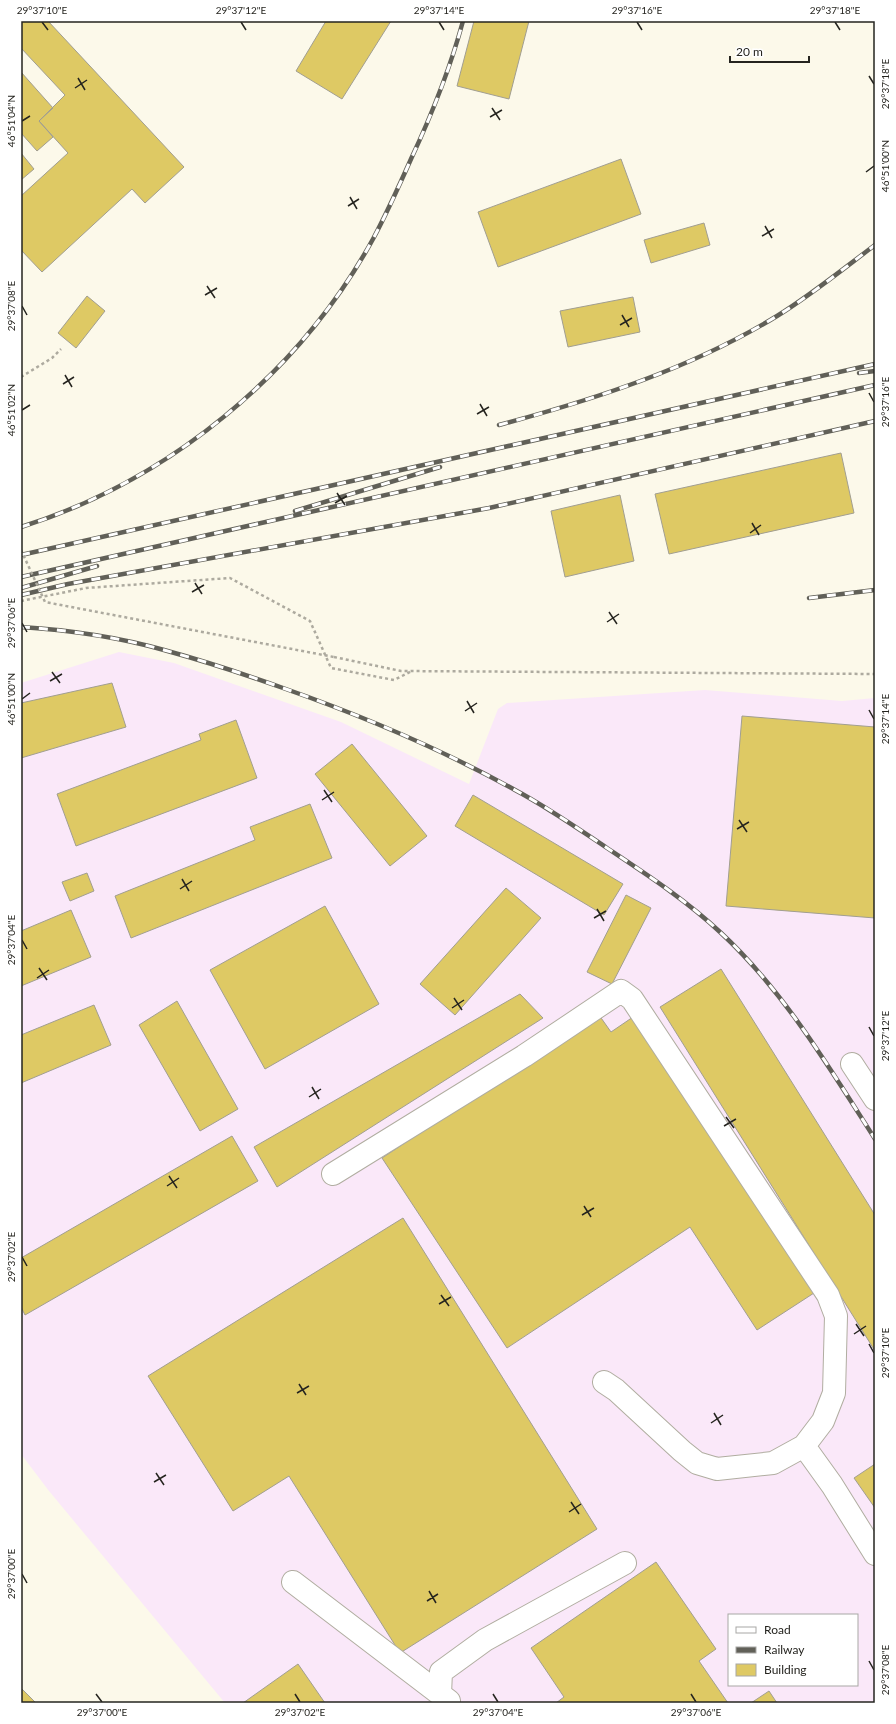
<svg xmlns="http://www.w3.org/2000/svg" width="896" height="1724" font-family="Lato,sans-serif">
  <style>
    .industrial { fill: #fae8f9; fill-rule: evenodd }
    .building { fill: #dec964; stroke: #a19e91 }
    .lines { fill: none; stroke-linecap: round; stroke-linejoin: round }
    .minor-casing { stroke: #b0ada0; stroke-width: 24 }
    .path { stroke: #adaa9f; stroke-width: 2.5; stroke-dasharray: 3 3; stroke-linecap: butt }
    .minor { stroke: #fff; stroke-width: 22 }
    .rail-casing { stroke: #616058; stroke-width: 4.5 }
    .rail { stroke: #fff; stroke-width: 3; stroke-dasharray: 9; stroke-linecap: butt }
    .path-bridge { stroke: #adaa9f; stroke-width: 2.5; stroke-dasharray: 3 3; stroke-linecap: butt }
    .ticks { fill: none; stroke: #25241f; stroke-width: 1.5 }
    .neatline { fill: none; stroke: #25241f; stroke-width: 1.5 }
    .ticks-label { font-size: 10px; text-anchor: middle; fill: #25241f }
  </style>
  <rect width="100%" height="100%" fill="#fcf9ea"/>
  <path class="industrial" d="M119 652 174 663 341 722 469 784 498 709 507 703 705 690 842 701 875 698V1703H225L49 1491 21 1454V683ZM729 1615H857V1685H729Z"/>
  <path class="building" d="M21 21H48L184 167 145 203 132 189 42 272 21 250V196L68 153 39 121 65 95 21 48Z
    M326 21H391L342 99 296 71Z
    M474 21H529L509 99 457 86Z
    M21 72 53 108 39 121 53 137 37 151 21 133Z
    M21 153 34 169 21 180Z
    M621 159 641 214 498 267 478 212Z
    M704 223 710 245 651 263 644 240Z
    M87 296 105 311 76 348 58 333Z
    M633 297 640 332 568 347 560 311Z
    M841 453 854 513 669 554 655 494Z
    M620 495 634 561 565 577 551 511Z
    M112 683 126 727 21 758V703Z
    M742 716 875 727V918L726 906Z
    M236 720 257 778 76 846 57 794 201 740 199 734Z
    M352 744 427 836 390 866 315 774Z
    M473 795 623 884 604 915 455 826Z
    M310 804 332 858 131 938 115 896 255 840 250 827Z
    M87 873 94 891 70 901 62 882Z
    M506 888 541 918 455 1015 420 984Z
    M626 895 651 908 612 984 587 972Z
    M325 906 379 1004 265 1069 210 970Z
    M71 910 91 957 21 986V931Z
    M721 969 875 1215V1351L660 1007Z
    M520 994 543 1018 277 1187 254 1147Z
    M177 1001 238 1109 200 1131 139 1025Z
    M94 1005 111 1045 21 1083V1035Z
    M599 1015 611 1032 633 1017 814 1293 757 1330 690 1227 507 1348 382 1158Z
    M232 1136 258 1181 25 1315 21 1307V1258Z
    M403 1218 597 1529 400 1653 289 1476 233 1511 148 1376Z
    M875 1464V1508L854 1478Z
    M656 1562 716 1649 699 1661 728 1703H556L564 1697 531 1648Z
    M298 1664 325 1703H243Z
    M21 1688 36 1703H21Z
    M769 1691 777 1703H751Z"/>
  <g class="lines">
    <defs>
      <path id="minor" d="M852 1064 875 1099
        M333 1174 524 1056 621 991 632 999 828 1295 836 1316 834 1393 823 1421 804 1446 773 1463 717 1469 697 1463 682 1451 616 1390 604 1382
        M804 1446 832 1485 875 1554
        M293 1582 449 1701
        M440 1694 441 1672 485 1640 625 1563"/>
    </defs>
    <use href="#minor" class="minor-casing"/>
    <path class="path" d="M21 377 52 358 61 349
      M21 601 86 588 230 578 310 621 331 668 394 680 412 671
      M334 657 401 671 875 674"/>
    <use href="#minor" class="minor"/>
    <defs>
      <path id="rail" d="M859 373 875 371
        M499 425C596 399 692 368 777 316 811 295 843 269 875 245
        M295 511 440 467
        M21 527C168 481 299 374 373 239 387 213 399 186 411 159 432 114 450 69 463 21
        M21 555 875 364
        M21 577 875 385
        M21 588 97 566
        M21 595 68 584 489 508 875 421
        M809 598 875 590
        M21 627C68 630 118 637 164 650 204 661 244 674 283 688 363 716 441 749 515 790 547 807 577 828 607 848 646 874 686 900 720 932 783 990 829 1067 875 1139"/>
    </defs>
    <use href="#rail" class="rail-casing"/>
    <use href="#rail" class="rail"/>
    <path class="path-bridge" d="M21 550 45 602 334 657"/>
  </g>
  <path class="ticks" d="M42 22 48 30M241 22 246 30M439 22 444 30M637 22 642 30M835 22 840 30M869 76 874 84M78 78 85 90M75 88 87 80M492 108 500 120M490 117 502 110M22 121 30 116M866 172 874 166M350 197 357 209M348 206 359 199M765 226 772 238M762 236 774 229M207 286 215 298M205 295 217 288M22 306 27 315M622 315 629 327M620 325 632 318M65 375 72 387M63 384 74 377M869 393 874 402M480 404 487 416M22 410 30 405M477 414 489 407M337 493 345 505M335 503 347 496M752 523 759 535M750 533 761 525M195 583 202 594M192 592 204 585M609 612 617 624M607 622 619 614M22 623 27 632M52 672 60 683M50 681 62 674M22 699 30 693M467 701 474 713M869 710 874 719M465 711 477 703M324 790 332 802M322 800 334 792M739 820 747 832M737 829 749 822M182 879 189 891M180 889 192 881M597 909 604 921M594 918 606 911M22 940 27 949M39 968 47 980M37 978 49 970M454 998 462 1010M452 1008 464 1000M869 1027 874 1036M312 1087 319 1099M309 1097 321 1089M726 1117 734 1128M724 1126 736 1119M169 1176 177 1188M167 1186 179 1178M584 1206 591 1217M582 1215 594 1208M22 1257 27 1266M441 1295 449 1306M439 1304 451 1297M856 1324 864 1336M854 1334 866 1326M869 1344 874 1353M299 1384 306 1395M297 1393 309 1386M714 1413 721 1425M711 1423 723 1415M156 1473 164 1485M154 1482 166 1475M571 1502 579 1514M569 1512 581 1504M22 1574 27 1583M429 1591 436 1603M427 1601 438 1594M869 1661 874 1670M96 1694 102 1702M295 1694 300 1702M493 1694 498 1702M691 1694 696 1702"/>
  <rect width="896" height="1724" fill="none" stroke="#ffffff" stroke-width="44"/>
  <rect x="728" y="1614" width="130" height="72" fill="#ffffff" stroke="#a8a7a5"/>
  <rect x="736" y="1627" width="20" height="6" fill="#ffffff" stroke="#a8a7a5"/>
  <text x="764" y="1634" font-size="12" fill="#25241f">Road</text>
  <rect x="736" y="1647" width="20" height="6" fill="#616058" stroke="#a8a7a5"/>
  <text x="764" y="1654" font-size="12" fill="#25241f">Railway</text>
  <rect x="736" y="1664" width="20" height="12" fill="#dec964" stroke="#a8a7a5"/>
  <text x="764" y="1674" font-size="12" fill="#25241f">Building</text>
  <path d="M730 56v6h79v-6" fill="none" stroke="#25241f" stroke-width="2"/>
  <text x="736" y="56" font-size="12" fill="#25241f" stroke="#ffffff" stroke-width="3" paint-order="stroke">20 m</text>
  <rect x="22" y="22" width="852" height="1680" class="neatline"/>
  <g class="ticks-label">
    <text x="42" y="14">29°37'10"E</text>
    <text x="241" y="14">29°37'12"E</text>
    <text x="439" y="14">29°37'14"E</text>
    <text x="637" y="14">29°37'16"E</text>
    <text x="835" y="14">29°37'18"E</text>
    <text transform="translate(885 84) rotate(-90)" y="4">29°37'18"E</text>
    <text transform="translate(11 121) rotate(-90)" y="4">46°51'04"N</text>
    <text transform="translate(885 166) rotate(-90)" y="4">46°51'00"N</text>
    <text transform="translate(11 306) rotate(-90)" y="4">29°37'08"E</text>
    <text transform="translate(885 402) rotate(-90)" y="4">29°37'16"E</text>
    <text transform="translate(11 410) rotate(-90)" y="4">46°51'02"N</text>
    <text transform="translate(11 623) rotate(-90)" y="4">29°37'06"E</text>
    <text transform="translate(11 699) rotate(-90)" y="4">46°51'00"N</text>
    <text transform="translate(885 719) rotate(-90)" y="4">29°37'14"E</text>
    <text transform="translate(11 940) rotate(-90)" y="4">29°37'04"E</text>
    <text transform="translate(885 1036) rotate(-90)" y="4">29°37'12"E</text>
    <text transform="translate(11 1257) rotate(-90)" y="4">29°37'02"E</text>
    <text transform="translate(885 1353) rotate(-90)" y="4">29°37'10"E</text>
    <text transform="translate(11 1574) rotate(-90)" y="4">29°37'00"E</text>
    <text transform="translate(885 1670) rotate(-90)" y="4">29°37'08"E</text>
    <text x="102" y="1716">29°37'00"E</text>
    <text x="300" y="1716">29°37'02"E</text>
    <text x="498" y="1716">29°37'04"E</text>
    <text x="696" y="1716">29°37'06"E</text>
  </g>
</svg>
